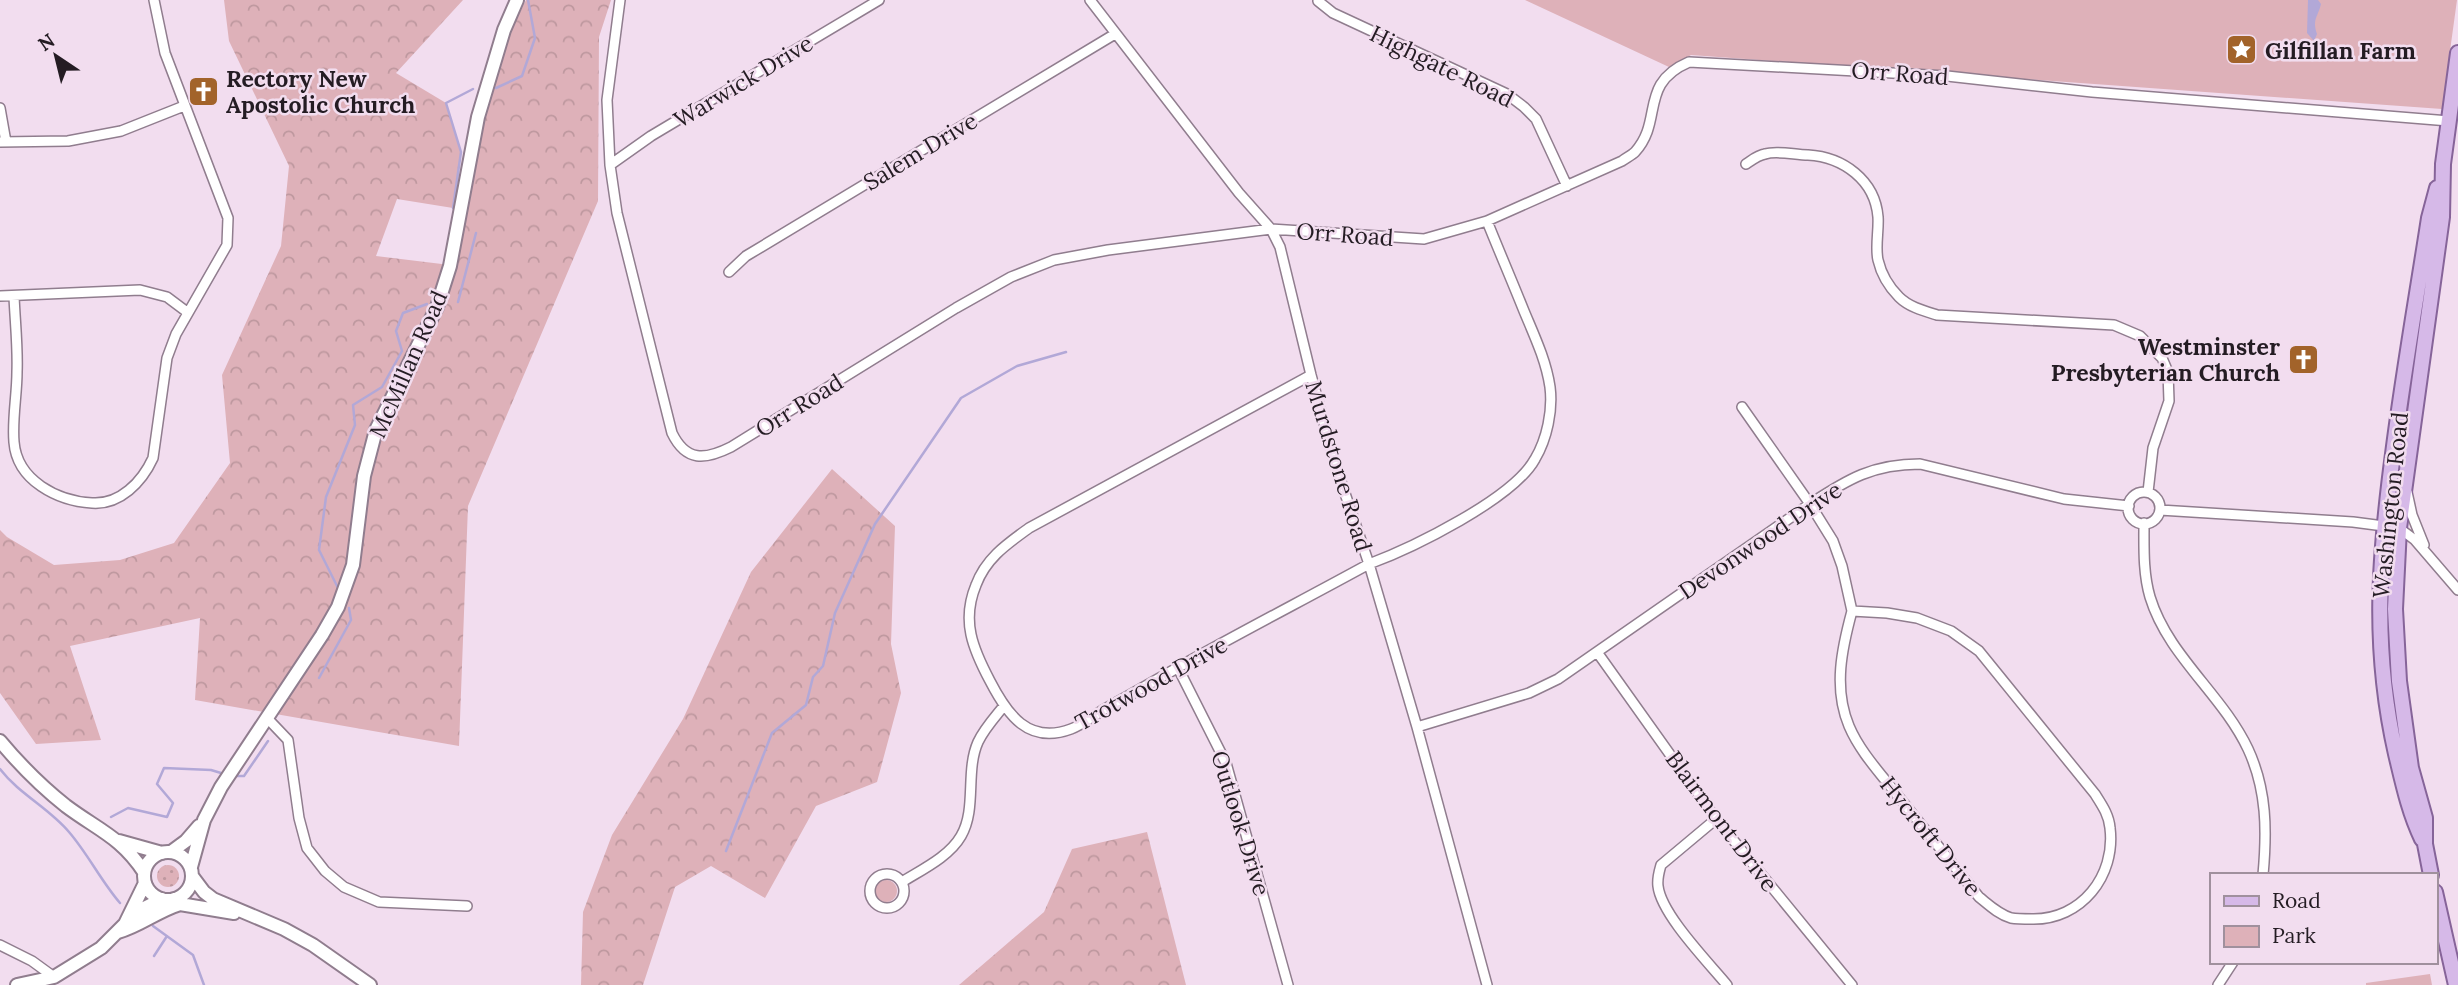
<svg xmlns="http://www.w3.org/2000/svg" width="2458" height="985" font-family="Lora,serif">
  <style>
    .green { fill: #deb1b9 }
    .forest { fill: url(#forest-crowns) }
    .garden { fill: url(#garden-dots) }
    .water { fill: #b2a8d7 }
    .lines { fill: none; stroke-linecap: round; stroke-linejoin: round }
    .stream { stroke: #b2a8d7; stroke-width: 2.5 }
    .street-casing { stroke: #907d8e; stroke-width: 12 }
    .secondary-casing { stroke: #907d8e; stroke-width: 16 }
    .primary-casing { stroke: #866499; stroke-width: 18 }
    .street { stroke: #fff; stroke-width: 9 }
    .secondary { stroke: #fff; stroke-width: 12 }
    .primary { stroke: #d6b9e8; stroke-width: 14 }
    .labels { text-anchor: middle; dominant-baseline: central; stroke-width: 5; stroke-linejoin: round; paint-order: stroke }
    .poi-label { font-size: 23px; font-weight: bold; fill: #241c23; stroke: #f2ddef; text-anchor: start }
    .street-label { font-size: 23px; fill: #241c23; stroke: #f2ddef }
  </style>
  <defs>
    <pattern id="forest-crowns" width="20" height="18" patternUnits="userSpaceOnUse" patternTransform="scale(1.75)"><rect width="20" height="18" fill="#deb1b9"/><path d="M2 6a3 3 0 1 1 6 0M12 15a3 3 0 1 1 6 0" fill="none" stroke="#be989f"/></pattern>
    <pattern id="garden-dots" width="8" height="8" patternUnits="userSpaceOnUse" patternTransform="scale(1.75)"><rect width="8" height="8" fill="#deb1b9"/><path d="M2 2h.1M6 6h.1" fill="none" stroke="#be989f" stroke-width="1.8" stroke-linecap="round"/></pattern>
  </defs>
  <rect width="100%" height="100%" fill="#f2ddef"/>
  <path class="green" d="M1525 0H2457L2442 109 1691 55 1669 67Z
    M875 891a11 11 0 1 1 22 0a11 11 0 1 1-22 0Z
    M2430 974 2432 985H2366V983Z"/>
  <path class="forest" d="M224 0H463L396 73 446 103 461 152 453 208 397 199 376 256 450 265 494 64 526 0H611L599 37 598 201 468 506 459 746 195 700 200 618 70 646 101 740 36 744 0 693V530L7 537 54 565 120 560 174 543 230 463 222 375 281 246 289 166 229 41Z
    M832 469 895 526 891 644 901 693 877 782 816 806 765 898 711 866 675 887 643 985H581L583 912 612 835 683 719 751 572Z
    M1147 832 1186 985H959L1044 912 1072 849Z"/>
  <path class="garden" d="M157 876a11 11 0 1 1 22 0a11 11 0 1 1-22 0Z"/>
  <path class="water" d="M2308 0H2318L2321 4C2318 17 2312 19 2317 34L2314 41 2307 33Z"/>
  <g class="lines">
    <path class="stream" d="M496 88 522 76 535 38 528 0
      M453 208 461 152 446 103 473 89
      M458 302 476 233
      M339 590 319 550 326 497 355 425 353 405 382 387 402 351 396 331 403 313 427 304
      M319 678 351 620 349 608
      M0 769C19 794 49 808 69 832 88 854 101 881 120 903
      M237 776H244L268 741
      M111 817 128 808 167 817 173 803 157 784 164 768 211 770 221 773
      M726 851 772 733 806 705 813 677 823 666 835 613 875 524 961 398 1017 366 1066 352
      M153 926 193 955 204 985
      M154 956 167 936"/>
    <defs>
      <path id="street" d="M620 0 607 100 610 165 617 213 672 433C686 462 705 460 731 447L956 308 1011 277 1054 260 1108 250 1271 229 1424 239 1487 221 1622 161C1626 158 1632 155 1635 152 1664 120 1638 84 1689 62L1947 76 2092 92 2449 121
        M1090 0 1239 193 1271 229 1280 247 1311 375 1336 467 1369 564 1417 727 1487 985
        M1318 1 1333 13 1507 94 1524 107 1536 119 1567 186
        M0 108 6 142
        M0 142 68 141 121 131 184 106
        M1746 164C1752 160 1758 155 1765 154 1777 150 1795 155 1808 155 1843 157 1875 180 1878 217 1879 230 1875 247 1878 260 1881 273 1889 287 1899 297 1909 307 1924 311 1937 315L2114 325 2140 336 2162 358 2168 372 2169 401 2153 448 2148 492
        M610 165 651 136 879 0
        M729 272 746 256 1115 34
        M0 296 140 290 167 297 187 312
        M14 296C15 321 18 347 17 372 17 395 12 419 14 442 17 481 58 501 92 503 120 505 142 482 153 458L167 358 176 334 227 245 228 218 165 53 154 0
        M1311 375 1029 528C1007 544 986 558 976 585 961 621 973 649 990 681 1007 714 1028 745 1071 729 1082 725 1093 716 1103 710 1128 696 1153 682 1177 668 1241 632 1305 599 1369 564 1412 548 1513 499 1535 459 1547 439 1553 410 1550 387 1546 360 1534 335 1524 311 1512 281 1499 251 1487 221
        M1742 407 1810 504 1833 541 1842 566 1852 611
        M2407 492 2412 515 2424 545
        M2128 508a16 16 0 1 1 32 0a16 16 0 1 1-32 0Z
        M2160 510 2353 522 2399 528 2415 540 2458 590
        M2144 523C2144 548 2143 573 2150 597 2168 656 2222 694 2248 749 2267 790 2267 831 2263 875
        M1852 611 1887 613 1917 618 1951 631 1979 651 2095 794C2102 805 2109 815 2110 828 2116 876 2081 920 2032 919 2025 919 2017 919 2011 918 1998 914 1989 905 1979 897 1952 863 1925 830 1898 796 1881 774 1860 752 1849 726 1833 688 1842 648 1852 611Z
        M1597 652 1716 819 1852 985
        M1178 668 1226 763 1288 985
        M267 718 288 740 299 818 307 848 325 871 344 887 379 902 467 906
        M1417 727 1529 693 1558 679 1810 504C1848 479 1873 464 1920 464L2064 499 2129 506
        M1716 819 1661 865C1659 872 1657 878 1658 886 1661 914 1708 962 1727 985
        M870 891a17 17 0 1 1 34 0a17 17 0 1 1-34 0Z
        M902 882C921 870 949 857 961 836 977 809 965 771 978 742 984 729 995 717 1003 707
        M0 945 32 961 54 977
        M2218 985 2233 962"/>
      <path id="secondary" d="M0 741C20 765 42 787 66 806 98 830 121 837 144 872
        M119 841 162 853
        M171 852 186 841 199 826
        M144 876a24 24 0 1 1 48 0a24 24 0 1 1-48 0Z
        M191 867 204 820 221 787 322 635 338 607 353 565 364 476 376 430 437 307 450 266 478 117 504 30 517 0
        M192 876 204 892 213 899 284 929 313 945 370 985
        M174 899 180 904 234 913
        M130 919 144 908 162 899
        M118 932C140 926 157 911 180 904
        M17 985 54 977 101 948 125 924 145 883"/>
      <path id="primary" d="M2422 839C2409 812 2403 783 2396 754 2372 648 2379 559 2393 454 2403 375 2417 296 2429 218L2437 188
        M2431 875 2425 844V818L2411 768 2399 681 2395 609 2399 528 2442 217 2443 164 2458 53
        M2435 892 2456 985"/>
    </defs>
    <use href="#street" class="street-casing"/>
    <use href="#secondary" class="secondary-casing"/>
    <use href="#primary" class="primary-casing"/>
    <use href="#street" class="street"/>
    <use href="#secondary" class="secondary"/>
    <use href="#primary" class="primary"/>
  </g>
  <defs>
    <symbol id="sight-square" viewBox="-11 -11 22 22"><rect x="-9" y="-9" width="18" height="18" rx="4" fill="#a2632a" stroke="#f2ddef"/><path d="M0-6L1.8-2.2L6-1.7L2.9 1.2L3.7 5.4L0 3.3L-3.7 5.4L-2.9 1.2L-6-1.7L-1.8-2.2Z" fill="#fff"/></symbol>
    <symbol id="church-square" viewBox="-11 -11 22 22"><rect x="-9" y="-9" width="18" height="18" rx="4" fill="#a2632a" stroke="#f2ddef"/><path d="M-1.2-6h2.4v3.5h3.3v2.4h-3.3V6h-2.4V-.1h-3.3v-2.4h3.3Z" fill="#fff"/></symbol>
  </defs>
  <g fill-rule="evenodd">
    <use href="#sight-square" x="2224" y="32" width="35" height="35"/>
    <use href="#church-square" x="186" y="74" width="35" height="35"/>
    <use href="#church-square" x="2286" y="342" width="35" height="35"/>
  </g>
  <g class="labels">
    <g class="poi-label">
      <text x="2265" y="50">Gilfillan Farm</text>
      <text x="226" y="78">Rectory New<tspan x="226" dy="26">Apostolic Church</tspan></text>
      <text x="2280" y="346" text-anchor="end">Westminster<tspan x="2280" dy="26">Presbyterian Church</tspan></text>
    </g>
    <g class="street-label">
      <text transform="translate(1442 66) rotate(26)">Highgate Road</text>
      <text transform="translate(1900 73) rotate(4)">Orr Road</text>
      <text transform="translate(743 81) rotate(-31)">Warwick Drive</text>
      <text transform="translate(920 151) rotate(-31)">Salem Drive</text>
      <text transform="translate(1345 234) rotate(4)">Orr Road</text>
      <text transform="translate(408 364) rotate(-66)">McMillan Road</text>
      <text transform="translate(799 405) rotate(-32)">Orr Road</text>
      <text transform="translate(1339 466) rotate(73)">Murdstone Road</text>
      <text transform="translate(2390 505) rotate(-84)">Washington Road</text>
      <text transform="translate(1760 540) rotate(-34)">Devonwood Drive</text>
      <text transform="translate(1151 683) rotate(-29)">Trotwood Drive</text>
      <text transform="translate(1722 821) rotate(53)">Blairmont Drive</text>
      <text transform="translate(1241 823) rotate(73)">Outlook Drive</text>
      <text transform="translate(1931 836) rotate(51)">Hycroft Drive</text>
    </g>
  </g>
  <rect x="2210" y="873" width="228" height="91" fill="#f2ddef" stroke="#a0909d" stroke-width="2"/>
  <rect x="2224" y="896" width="35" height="10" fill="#d6b9e8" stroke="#a0909d" stroke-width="2"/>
  <text x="2272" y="908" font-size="21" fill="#241c23">Road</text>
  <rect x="2224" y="926" width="35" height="21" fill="#deb1b9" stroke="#a0909d" stroke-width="2"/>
  <text x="2272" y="943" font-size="21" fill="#241c23">Park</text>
  <g transform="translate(56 56) rotate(325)" stroke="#f2ddef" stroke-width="5" paint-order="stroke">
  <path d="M0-5L12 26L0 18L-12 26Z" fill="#241c23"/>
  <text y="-10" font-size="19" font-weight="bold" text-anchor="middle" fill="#241c23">N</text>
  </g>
</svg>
